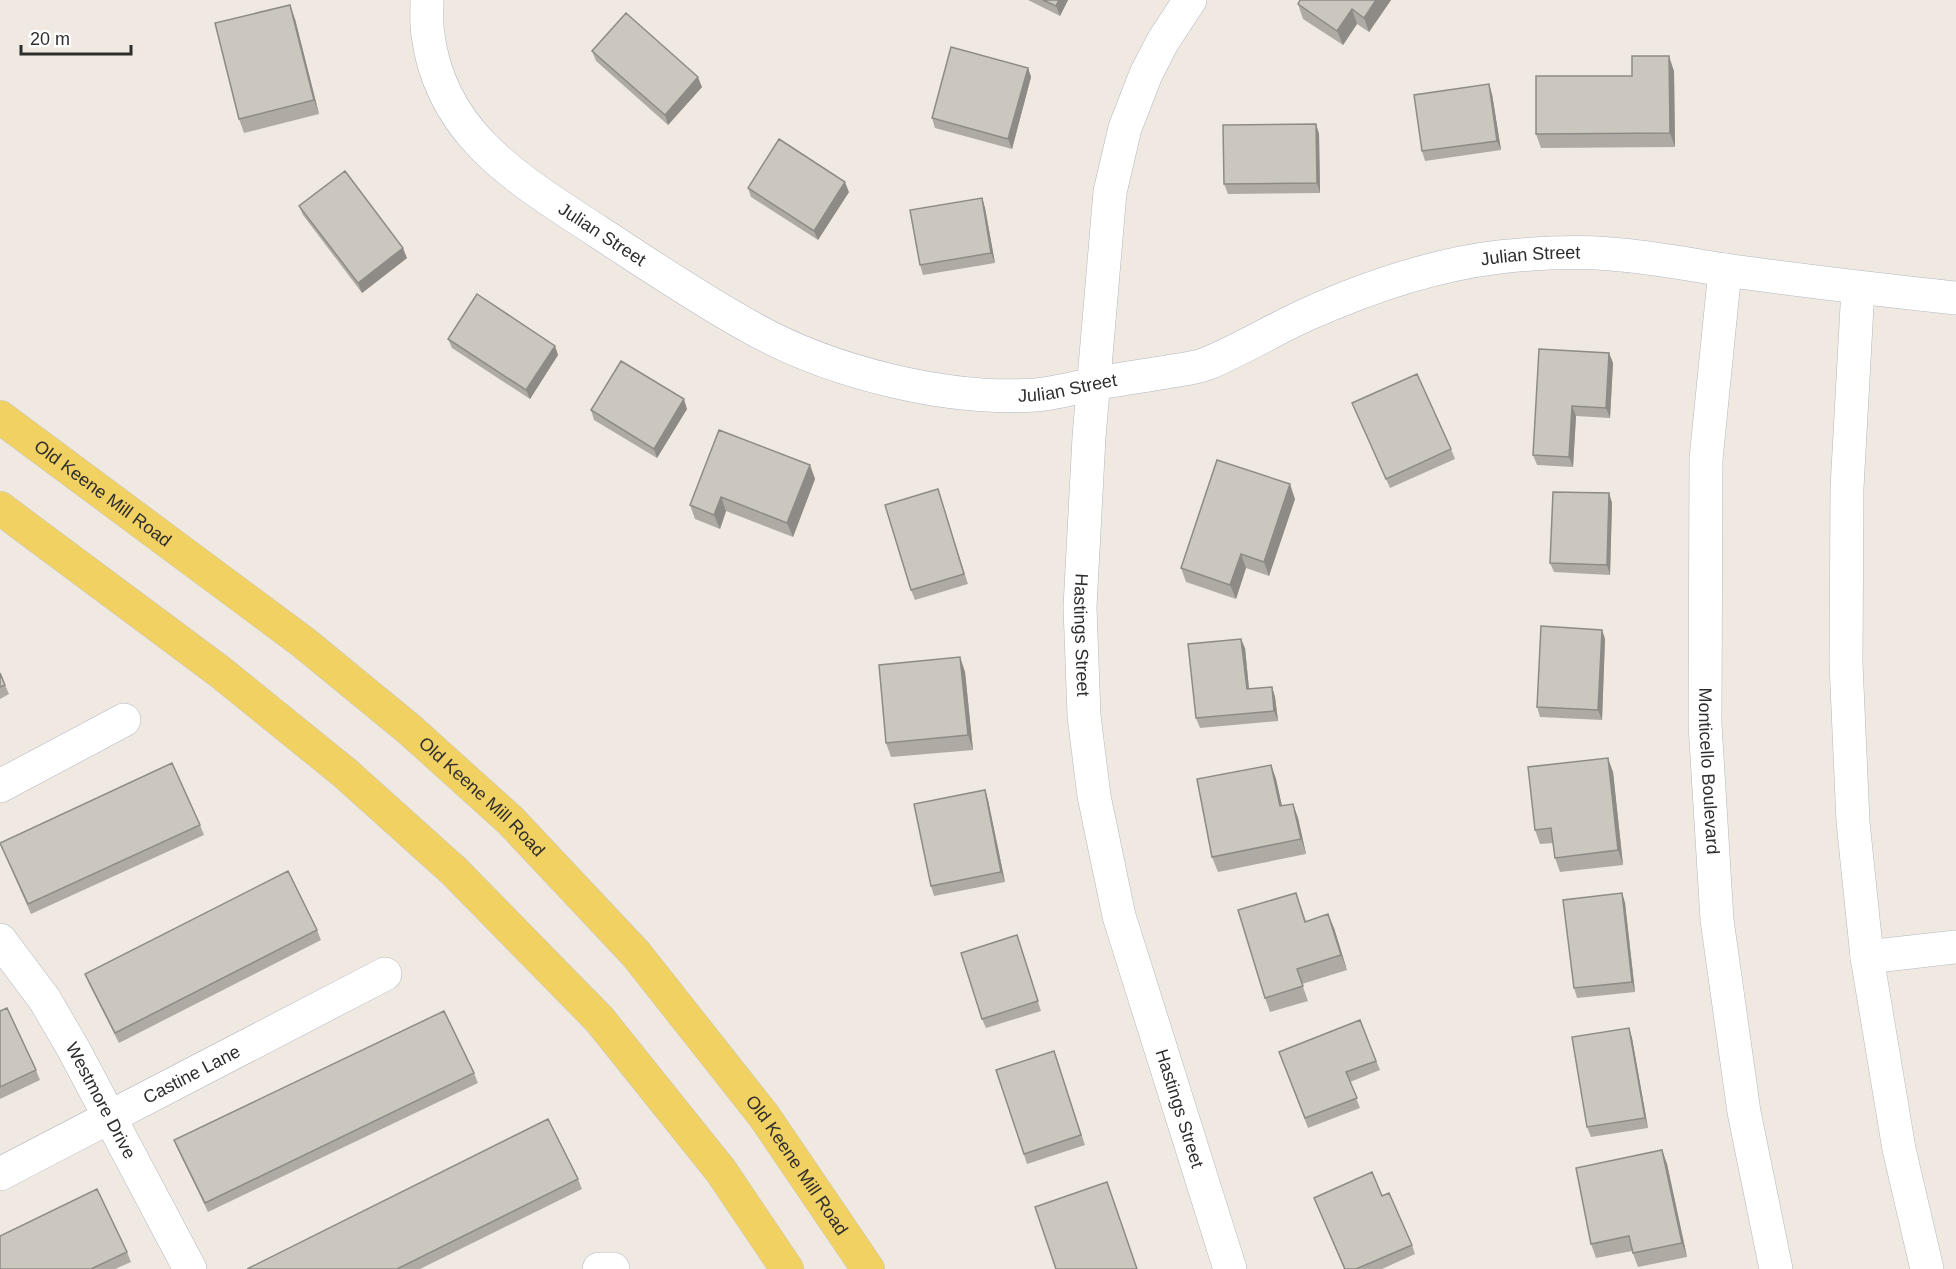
<svg xmlns="http://www.w3.org/2000/svg" width="1956" height="1269" font-family="Arial,sans-serif">
  <style>
    .lines { fill: none; stroke-linecap: round; stroke-linejoin: round }
    .street-casing { stroke: #b4b7c1; stroke-width: 34 }
    .primary-casing { stroke: #c9c9c9; stroke-width: 34 }
    .street { stroke: #fff; stroke-width: 33 }
    .primary { stroke: #f2d163; stroke-width: 33 }
    .wall { fill: #afaba4 }
    .shaded-wall { fill: #8e8b86 }
    .building { fill: #cbc7bf; stroke: #8e8b86; stroke-width: 1.5 }
    .labels { text-anchor: middle; dominant-baseline: central; stroke-width: 5; stroke-linejoin: round; paint-order: stroke }
    .street-label { font-size: 18px; fill: #2e2e2e; stroke: #fff }
  </style>
  <rect width="100%" height="100%" fill="#efe9e1"/>
  <g class="lines">
    <defs>
      <g id="street">
        <path id="s1" d="M427 0C427 11 426 23 428 35 441 136 520 180 597 231 648 264 699 299 752 328 830 372 946 401 1036 395 1059 393 1081 386 1104 382 1127 378 1150 375 1172 371 1184 369 1196 368 1206 364 1241 350 1274 329 1308 314 1368 287 1433 265 1499 257 1536 253 1574 251 1611 254 1652 257 1692 265 1732 271 1806 281 1881 290 1956 298"/>
        <path id="s2" d="M1190 0 1163 41 1146 74 1125 128 1110 192 1089 437 1080 607 1084 716 1094 796 1119 916 1230 1269"/>
        <path id="s3" d="M1725 270 1706 459 1705 724 1717 920 1744 1112 1776 1269"/>
        <path d="M1858 288 1847 488 1846 663 1853 822 1867 957 1899 1149 1927 1269"/>
        <path d="M0 786 124 720"/>
        <path id="s4" d="M0 940 45 1000 74 1050 190 1269"/>
        <path d="M1867 957 1956 947"/>
        <path id="s5" d="M0 1174 385 974"/>
        <path d="M599 1269H613"/>
      </g>
      <g id="primary">
        <path id="s6" d="M0 417 303 642 409 729 510 820 636 954 764 1116 868 1269"/>
        <path d="M0 508 219 671 345 773 454 871 600 1020 721 1171 787 1269"/>
      </g>
    </defs>
    <use href="#street" class="street-casing"/>
    <use href="#primary" class="primary-casing"/>
    <use href="#street" class="street"/>
    <use href="#primary" class="primary"/>
  </g>
  <path class="wall" d="M1028 0H1068L1060 16Z
    M1391 0 1369 32 1357 24 1343 45 1303 19 1298 4Z
    M295 19 319 114 244 133 239 119Z
    M592 51 702 87 668 125 596 61Z
    M1028 68 1031 77 1012 149 935 128 932 118Z
    M1674 71 1675 147 1541 148 1536 134Z
    M1492 94 1501 150 1425 161 1422 151Z
    M1316 124 1319 134 1320 193 1228 194 1224 184Z
    M748 188 849 192 818 240 751 197Z
    M982 198 985 208 995 263 923 275 920 265Z
    M299 206 407 258 362 293 303 215Z
    M448 339 555 346 558 355 530 399 452 348Z
    M1609 353 1613 363 1610 418 1576 416 1573 467 1537 465 1533 455Z
    M1352 403 1451 449 1455 459 1390 488Z
    M687 409 657 458 594 420 591 410Z
    M810 465 815 479 793 537 726 511 720 529 695 519 690 505Z
    M938 489 968 584 915 600 911 590Z
    M1609 493 1612 503 1610 575 1554 572 1550 563Z
    M1295 499 1269 576 1246 568 1236 599 1186 582 1181 568Z
    M1602 630 1605 639 1602 720 1540 717 1537 707Z
    M1245 648 1249 689 1272 687 1275 697 1278 721 1200 728 1196 718Z
    M960 657 965 672 973 750 891 757 886 743Z
    M0 673 9 694 0 699Z
    M1271 765 1276 779 1282 806 1293 804 1298 818 1306 854 1218 872 1212 857Z
    M1613 772 1623 865 1560 872 1555 858 1553 843 1540 844 1535 830Z
    M985 790 988 800 1005 882 934 896 931 886Z
    M200 825 204 835 31 914 0 844Z
    M1296 893 1306 921 1334 928 1347 970 1302 984 1308 1001 1270 1012 1265 998Z
    M1622 893 1625 903 1635 992 1577 998 1574 988Z
    M317 930 321 940 119 1043 89 984 85 974Z
    M1020 945 1041 1011 986 1028 982 1019Z
    M0 1011 36 1070 40 1080 0 1099Z
    M1360 1020 1380 1070 1350 1082 1360 1108 1308 1128 1279 1052Z
    M1629 1028 1632 1038 1648 1128 1591 1137 1587 1127Z
    M1054 1051 1085 1145 1027 1164 996 1070Z
    M474 1073 478 1083 208 1212 178 1150 174 1140Z
    M1662 1150 1667 1164 1687 1257 1638 1267 1632 1251 1596 1258 1591 1244Z
    M578 1179 582 1189 420 1269H247Z
    M1314 1198 1412 1245 1415 1254 1382 1269H1344Z
    M127 1252 131 1262 115 1269H0Z"/>
  <path class="shaded-wall" d="M1059 0H1068L1060 16 1056 6Z
    M1376 0H1391L1369 32 1364 18Z
    M290 5 295 19 319 114 314 100Z
    M1352 9 1357 24 1343 45 1337 31Z
    M1669 56 1674 71 1675 147 1670 133Z
    M1028 68 1031 77 1012 149 1008 139Z
    M698 77 702 87 668 125 665 115Z
    M1489 84 1492 94 1501 150 1497 141Z
    M1316 124 1319 134 1320 193 1317 183Z
    M845 182 849 192 818 240 814 231Z
    M982 198 985 208 995 263 991 253Z
    M403 248 407 258 362 293 358 283Z
    M555 346 558 355 530 399 526 390Z
    M1609 353 1613 363 1610 418 1606 408Z
    M684 399 687 409 657 458 654 449Z
    M1572 406 1576 416 1573 467 1569 457Z
    M810 465 815 479 793 537 787 523Z
    M1290 484 1295 499 1269 576 1264 562Z
    M1609 493 1612 503 1610 575 1607 565Z
    M721 497 726 511 720 529 714 515Z
    M1241 554 1246 568 1236 599 1230 585Z
    M1602 630 1605 639 1602 720 1598 710Z
    M1241 639 1245 648 1250 699 1247 689Z
    M960 657 965 672 973 750 968 735Z
    M1272 687 1275 697 1278 721 1274 711Z
    M1608 758 1613 772 1623 865 1618 850Z
    M1271 765 1276 779 1285 820 1280 806Z
    M985 790 988 800 1005 882 1001 872Z
    M1293 804 1298 818 1306 854 1301 839Z
    M1622 893 1625 903 1635 992 1632 982Z
    M1328 914 1334 928 1347 970 1341 955Z
    M1629 1028 1632 1038 1648 1128 1645 1118Z
    M1662 1150 1667 1164 1687 1257 1682 1243Z"/>
  <path class="building" d="M1043 0H1059L1056 6Z
    M1300 0H1376L1364 18 1352 9 1337 31 1298 4Z
    M290 5 314 100 239 119 215 23Z
    M626 13 698 77 665 115 592 51Z
    M951 47 1028 68 1008 139 932 118Z
    M1632 56H1669L1670 133 1536 134V76H1632Z
    M1489 84 1497 141 1422 151 1414 95Z
    M1316 124 1317 183 1224 184 1223 125Z
    M779 139 845 182 814 231 748 188Z
    M345 171 403 248 358 283 299 206Z
    M982 198 991 253 920 265 910 210Z
    M477 294 555 346 526 390 448 339Z
    M1539 349 1609 353 1606 408 1572 406 1569 457 1533 455Z
    M621 361 684 399 654 449 591 410Z
    M1417 374 1451 449 1386 479 1352 403Z
    M719 430 810 465 787 523 721 497 714 515 690 505Z
    M1217 460 1290 484 1264 562 1241 554 1230 585 1181 568Z
    M938 489 964 574 911 590 885 505Z
    M1553 492 1609 493 1607 565 1550 563Z
    M1541 626 1602 630 1598 710 1537 707Z
    M1241 639 1247 689 1272 687 1274 711 1196 718 1188 644Z
    M960 657 968 735 886 743 879 665Z
    M0 673 5 685 0 687Z
    M1608 758 1618 850 1555 858 1551 828 1535 830 1528 767Z
    M172 763 200 825 28 904 0 843Z
    M1271 765 1280 806 1293 804 1301 839 1212 857 1197 779Z
    M985 790 1001 872 931 886 914 804Z
    M288 871 317 930 115 1033 85 974Z
    M1296 893 1305 922 1328 914 1341 955 1297 969 1303 986 1265 998 1238 910Z
    M1622 893 1632 982 1574 988 1563 900Z
    M1017 935 1038 1001 982 1019 961 953Z
    M7 1008 36 1070 0 1087V1011Z
    M444 1011 474 1073 205 1203 174 1140Z
    M1360 1020 1376 1061 1346 1072 1357 1098 1305 1118 1279 1052Z
    M1629 1028 1645 1118 1587 1127 1572 1037Z
    M1054 1051 1081 1135 1024 1154 996 1070Z
    M548 1119 578 1179 397 1269H247Z
    M1662 1150 1682 1243 1633 1253 1629 1236 1591 1244 1576 1168Z
    M1372 1172 1382 1196 1389 1193 1412 1245 1356 1269H1345L1314 1198Z
    M1107 1182 1137 1269H1056L1035 1207Z
    M97 1189 127 1252 91 1269H0V1236Z"/>
  <g class="labels">
    <g class="street-label">
      <text stroke="none"><textPath href="#s1" startOffset="310">Julian Street</textPath></text>
      <text stroke="none"><textPath href="#s1" startOffset="1300">Julian Street</textPath></text>
      <text stroke="none"><textPath href="#s1" startOffset="814">Julian Street</textPath></text>
      <text stroke="none"><textPath href="#s6" startOffset="128">Old Keene Mill Road</textPath></text>
      <text stroke="none"><textPath href="#s2" startOffset="654">Hastings Street</textPath></text>
      <text stroke="none"><textPath href="#s3" startOffset="502">Monticello Boulevard</textPath></text>
      <text stroke="none"><textPath href="#s6" startOffset="614">Old Keene Mill Road</textPath></text>
      <text stroke="none"><textPath href="#s5" startOffset="216">Castine Lane</textPath></text>
      <text stroke="none"><textPath href="#s4" startOffset="190">Westmore Drive</textPath></text>
      <text stroke="none"><textPath href="#s2" startOffset="1140">Hastings Street</textPath></text>
      <text stroke="none"><textPath href="#s6" startOffset="1100">Old Keene Mill Road</textPath></text>
    </g>
  </g>
  <path d="M21 45v9h110v-9" fill="none" stroke="#2e2e2e" stroke-width="3"/>
  <text x="30" y="45" font-size="18" fill="#2e2e2e" stroke="#ffffff" stroke-width="4.5" paint-order="stroke">20 m</text>
</svg>
